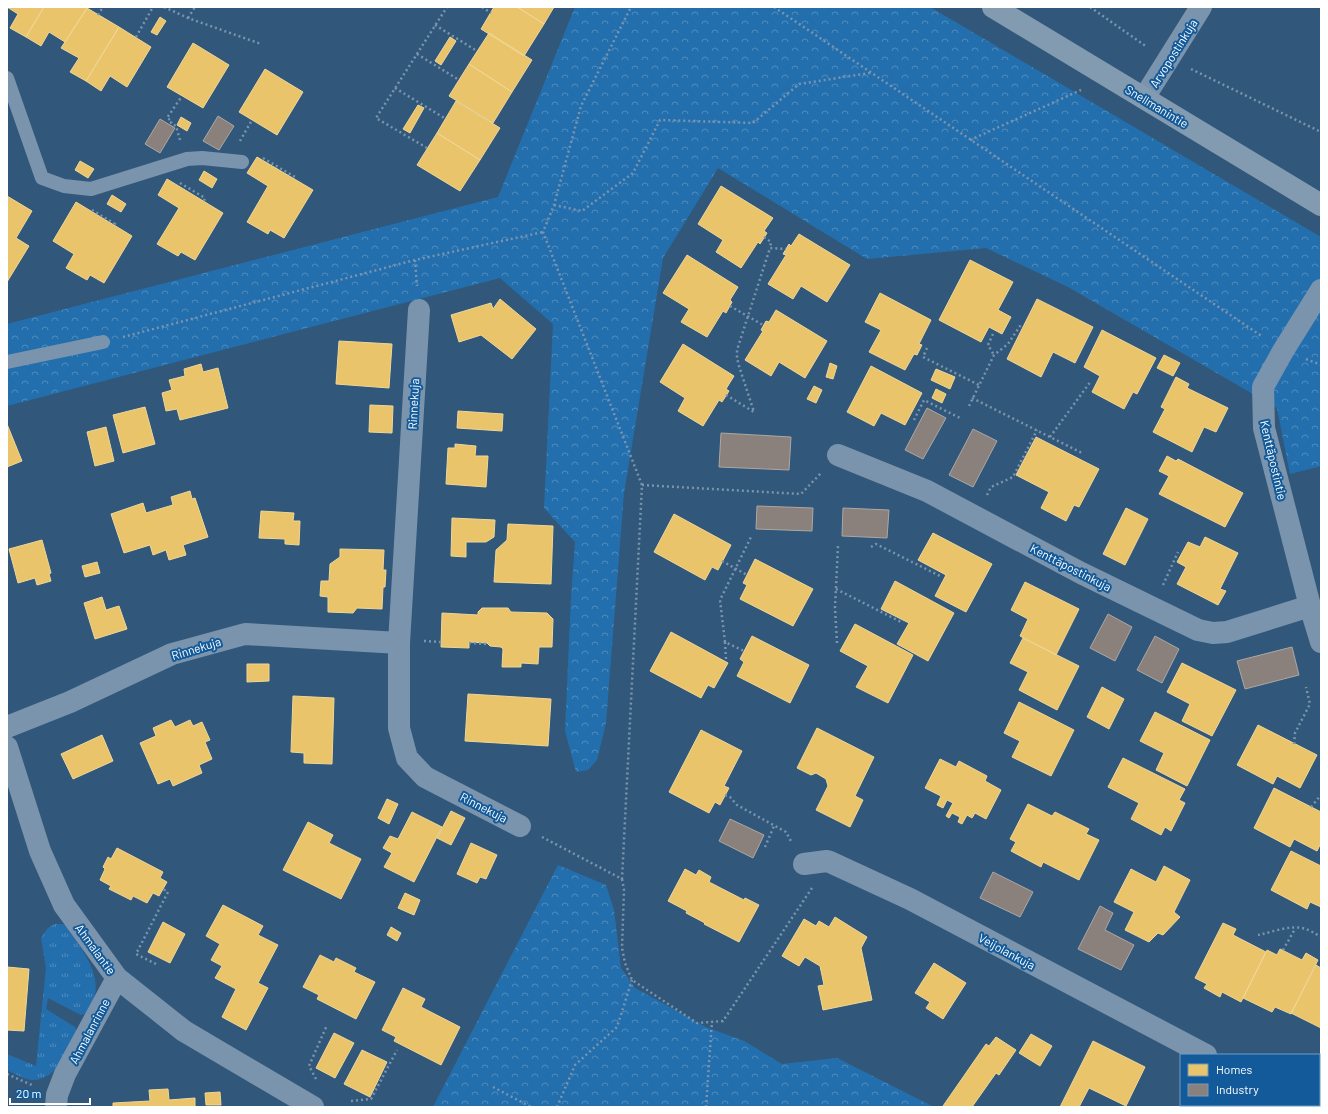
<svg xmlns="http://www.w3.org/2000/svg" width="1328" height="1114" font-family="Barlow,sans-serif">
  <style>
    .grass { fill: url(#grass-tufts) }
    .forest { fill: url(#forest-crowns) }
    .homes { fill: #e9c46a; stroke: #f0d697 }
    .industry { fill: #8a817c; stroke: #ada7a3 }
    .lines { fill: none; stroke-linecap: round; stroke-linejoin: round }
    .path { stroke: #7b94ad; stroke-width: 2.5; stroke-dasharray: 2 3; stroke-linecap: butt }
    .lane { stroke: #7b94ad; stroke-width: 14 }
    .street { stroke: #7b94ad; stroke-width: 22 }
    .secondary { stroke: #829bb1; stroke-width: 22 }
    .labels { text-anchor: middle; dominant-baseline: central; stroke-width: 4; stroke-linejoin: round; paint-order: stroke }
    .street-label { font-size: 12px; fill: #fff; stroke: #125a99 }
  </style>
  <defs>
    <pattern id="grass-tufts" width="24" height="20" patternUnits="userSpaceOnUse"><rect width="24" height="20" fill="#236fae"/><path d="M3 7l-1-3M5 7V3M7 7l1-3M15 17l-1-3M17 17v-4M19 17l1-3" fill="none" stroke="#4f8cbe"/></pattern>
    <pattern id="forest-crowns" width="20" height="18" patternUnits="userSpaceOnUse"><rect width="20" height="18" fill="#236fae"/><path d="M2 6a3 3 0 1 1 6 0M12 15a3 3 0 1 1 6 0" fill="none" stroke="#4f8cbe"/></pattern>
  </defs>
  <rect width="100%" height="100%" fill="#31587a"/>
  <path class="grass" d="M54 924H63L66 926C80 948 102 972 94 999 93 1004 90 1009 88 1013L81 1015 48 998 46 1009 75 1027 77 1031C67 1050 55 1086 27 1079 20 1077 14 1073 7 1070V1054L36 1066 46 968 41 938 47 929Z"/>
  <path class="forest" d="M575 7H930L1321 237V466L1290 474 1277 408 1068 287 986 248 867 259 718 168 663 258 624 493 606 723 597 760 588 770 576 772 565 731 571 597 575 542 544 508 553 324 500 278 7 406V324L498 197Z
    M558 865 606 885 614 910 621 968 635 988 706 1027 744 1041 782 1064 837 1058 934 1107H433Z"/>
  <path class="homes" d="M7 7H44L26 37 10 28 18 14Z
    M44 7H88L65 42 49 32 41 46 26 37Z
    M494 7H517L544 24 524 56 481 29Z
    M517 7H554L544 24Z
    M87 8 119 27 86 81 70 72 79 58 61 48Z
    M160 17 166 21 157 35 151 32Z
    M119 27 151 47 127 87 110 76 101 91 86 81Z
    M489 33 532 60 512 92 469 64Z
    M450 37 456 41 441 65 435 61Z
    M193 43 229 65 203 108 167 87Z
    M469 64 512 92 493 123 449 96Z
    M265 69 303 92 277 135 239 112Z
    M456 101 500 128 480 160 437 133Z
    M418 105 424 108 410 133 403 129Z
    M181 117 191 123 187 131 177 125Z
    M437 133 480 160 460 191 417 165Z
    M257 157 313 190 284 238 270 230 268 234 247 222 268 186 247 173Z
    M80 161 94 169 88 178 75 170Z
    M204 171 217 179 212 188 199 180Z
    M167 179 223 213 195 260 181 252 178 256 157 244 179 208 158 195Z
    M721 186 773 218 764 231 767 233 760 244 758 242 741 268 716 252 723 240 698 224Z
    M112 195 126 204 121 212 107 204Z
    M7 196 32 211 16 238 29 246 7 282Z
    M76 202 132 236 104 283 90 275 87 280 66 268 74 254 53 241Z
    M799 234 850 265 827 302 801 286 793 299 768 284 786 255 783 254 789 244 791 246Z
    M687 255 738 287 730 300 732 302 726 313 723 311 707 337 681 322 689 309 663 293Z
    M970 260 1013 282 998 310 1011 317 1002 334 989 327 981 342 939 320Z
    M880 293 931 320 919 344 922 345 917 355 914 354 905 370 869 352 881 330 865 322Z
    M500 299 536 329 512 359 481 335 459 342 451 315 491 303 493 309Z
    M1037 299 1093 327 1075 363 1053 352 1041 377 1007 359Z
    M776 310 827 341 805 378 779 362 771 376 745 360 763 331 761 330 766 321 769 322Z
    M1102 330 1156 358 1137 394 1133 392 1124 409 1092 392 1100 376 1084 367Z
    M339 341 392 344 389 388 336 384Z
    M683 344 734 376 726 389 729 391 722 402 719 400 703 426 678 411 685 398 660 382Z
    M1164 355 1180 363 1173 376 1157 368Z
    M830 363 837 366 833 379 826 377Z
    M201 364 203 372 218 368 228 408 180 420 177 409 166 411 162 393 172 390 169 380 185 376 184 369Z
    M871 366 922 393 905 425 881 413 874 426 847 412Z
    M936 369 955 377 950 389 931 380Z
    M1176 377 1189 384 1187 388 1228 408 1216 432 1204 427 1192 452 1153 432 1165 409 1161 407Z
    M814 386 822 390 816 403 807 399Z
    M936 389 946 394 942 403 932 398Z
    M370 405 393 406 392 433 369 432Z
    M145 407 155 444 123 453 113 415Z
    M458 411 503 414 502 431 457 428Z
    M7 424 22 461 7 467Z
    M106 427 114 461 95 466 87 432Z
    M1036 437 1099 469 1079 507 1074 505 1066 521 1041 508 1049 492 1016 475Z
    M455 444 476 446 475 456H488L486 487 446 484 448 448H455Z
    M1167 456 1176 461 1178 459 1243 493 1225 527 1159 494 1169 476 1159 471Z
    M190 491 192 499 195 498 208 537 183 545 186 555 169 560 166 550 153 555 150 545 124 553 111 514 143 503 146 513 173 505 171 497Z
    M1126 508 1148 519 1125 565 1103 554Z
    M261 511 294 513 293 521H300L299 545 285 544V539L259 538Z
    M674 514 731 545 718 570 712 567 705 580 654 552Z
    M452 518 495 520 494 537 486 542H466V557L451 556Z
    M508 524 553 526 551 584 494 582 496 550 507 540Z
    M933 533 992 564 966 612 935 596 946 575 918 560Z
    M1205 537 1238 553 1220 589 1226 591 1218 605 1177 584 1186 567 1177 562 1188 542 1200 547Z
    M42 540 51 573 49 574 51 581 37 585 35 578 18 583 9 549Z
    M340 549 384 550 383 570H386L385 587H383L382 609 357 608 353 613 328 612V597L320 596 321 581H329L330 564 340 557Z
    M755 559 813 589 793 626 740 599 747 585 743 583Z
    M97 562 100 573 85 577 82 566Z
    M895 581 954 613 928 661 897 644 909 623 881 609Z
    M1025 582 1079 609 1056 655 1020 636 1028 619 1011 610Z
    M102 597 106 610 119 606 127 629 95 639 84 603Z
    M482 608H508L511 612 547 613 553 619 552 647H539L538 664 521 663V667H502L503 649 501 647 490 646 487 643 469 642V648L441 647 442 613 478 615V612Z
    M855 624 913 655 888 703 856 687 868 666 840 651Z
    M671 632 728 663 714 688 708 685 701 698 650 671Z
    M752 636 809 665 790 703 737 676 744 662 740 659Z
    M1023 638 1079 666 1057 710 1019 690 1028 672 1010 663Z
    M1182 663 1236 690 1212 736 1182 721 1190 704 1167 692Z
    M247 664H269V681L247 682Z
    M1102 687 1124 699 1109 729 1087 717Z
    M468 694 551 699 548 746 465 741Z
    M293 696 334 698 332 764 304 763V753L291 752Z
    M1019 702 1074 730 1051 776 1012 757 1020 741 1004 733Z
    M1155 712 1210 740 1187 786 1156 770 1164 753 1140 741Z
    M171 720 175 727 190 720 193 726 202 722 210 740 205 742 212 759 199 765 202 773 173 786 170 779 158 784 140 743 156 736 153 728Z
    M1258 725 1317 755 1300 788 1277 776 1273 784 1237 765Z
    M817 728 874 757 855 796 863 800 850 827 816 810 828 786 826 779 816 773 811 775 797 768Z
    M701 730 742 751 724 786 729 788 720 805 715 802 709 813 669 792Z
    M102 735 113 761 73 779 61 754Z
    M1123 758 1185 789 1179 800 1185 803 1171 831 1165 827 1161 835 1131 819 1139 803 1108 787Z
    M940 759 956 767 959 761 987 776 985 781 1001 790 986 819 975 813 972 818 967 815 962 824 958 822 960 817 952 813 949 818 946 816 953 803 947 800 943 808 937 805 941 796 925 788Z
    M1274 788 1321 812V843L1317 851 1294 839 1290 847 1254 828Z
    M387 799 398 804 389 824 378 818Z
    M1028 804 1052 816 1055 812 1089 829 1086 834 1099 840 1079 880 1043 862 1041 867 1011 851 1016 842 1010 839Z
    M451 811 465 818 451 845 437 838Z
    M412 812 442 827 414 882 384 867 392 853 383 848 390 836 398 839Z
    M308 822 333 835 329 843 361 859 341 899 283 870Z
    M471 843 497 855 486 879 480 877 477 883 457 874Z
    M117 848 163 872 160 878 167 882 159 896 153 893 147 903 133 896 131 900 109 889 111 886 100 880 105 869 103 867 108 857 111 859Z
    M1291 851 1321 866V907L1310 902 1307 909 1271 890Z
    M1164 866 1190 880 1174 912 1180 917 1163 935 1158 933 1149 942 1125 930 1134 912 1114 902 1131 869 1156 882Z
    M685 869 696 875 699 870 711 877 709 882 744 900 745 898 759 905 739 942 704 924 705 923 686 913 687 911 668 901Z
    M405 893 420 900 414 915 398 908Z
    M223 905 263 926 258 935 278 945 258 983 268 988 246 1030 222 1017 236 989 215 978 222 966 211 960 220 944 206 936Z
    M835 917 867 937 861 948 872 1000 823 1010 818 986 824 985 820 966 805 957 799 966 782 956 804 919 816 926 819 921 829 927Z
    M163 922 185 934 170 963 148 952Z
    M1223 923 1236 929 1233 935 1266 952 1241 1002 1222 992 1220 997 1204 988 1207 984 1195 978Z
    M391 927 401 933 397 941 387 935Z
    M1280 949 1302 960 1306 953 1318 960 1291 1014 1275 1007 1272 1012 1243 998 1267 950 1277 955Z
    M320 955 334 962 336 958 356 968 354 972 375 982 356 1019 317 999 319 995 303 987Z
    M934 963 966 983 943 1019 926 1008 930 1002 915 993Z
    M1316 965 1321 968V1028L1291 1013Z
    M7 967 29 969 24 1031 7 1030Z
    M403 988 425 999 421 1007 460 1027 441 1065 394 1041 396 1037 382 1030Z
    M334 1033 354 1043 335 1078 316 1068Z
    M1031 1034 1052 1046 1040 1066 1019 1053Z
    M996 1037 1016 1050 999 1075 996 1073 972 1107H945L943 1106 986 1044 989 1046Z
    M1093 1041 1145 1067 1126 1106 1089 1088 1079 1107H1060Z
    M362 1050 387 1062 370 1097 344 1084Z
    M168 1089 169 1100 195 1098V1107H113V1103L150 1101 149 1090Z
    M220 1092 221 1105H206L205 1093Z"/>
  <path class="industry" d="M218 116 234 126 219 150 203 141Z
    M160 119 175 128 160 153 145 144Z
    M927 408 946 418 923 459 905 450Z
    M973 429 997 441 973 487 949 475Z
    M721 433 791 437 789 470 719 467Z
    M757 506 813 508 812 531 756 529Z
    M843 508 889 510 887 538 842 536Z
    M1108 614 1132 627 1115 661 1090 648Z
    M1155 636 1179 649 1162 683 1137 670Z
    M1292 647 1299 675 1245 689 1237 661Z
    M730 819 764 835 753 858 719 841Z
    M993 872 1033 892 1020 917 980 898Z
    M1100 906 1113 913 1105 930 1134 945 1121 970 1078 949Z"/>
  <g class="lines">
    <path class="path" d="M164 7 188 18 261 44
      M482 7 491 13
      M774 7 1263 337
      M1090 7 1147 47
      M98 15 103 7
      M188 18 195 7
      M435 25 477 51
      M136 37 153 7
      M417 54 459 80
      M1191 69 1321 132
      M395 88 446 119
      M180 140 176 126 171 123 172 121 167 118 182 96
      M970 140 1081 90
      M240 141 252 120
      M427 148 376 118 447 7
      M263 158 295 177 294 179
      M180 183 205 198 204 201
      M554 205 582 211 633 173 660 120 753 123 799 84 870 73
      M92 210 115 224 114 225
      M764 237 771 242 770 248 786 249
      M415 260 417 286
      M730 306 763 325
      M993 334 988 345 994 355
      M123 337 415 260 543 232
      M927 348 923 357 979 385
      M1306 359 1321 365
      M726 395 754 412 739 366 737 358V350L770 248
      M972 398 1082 453
      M969 406 994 355 1008 344 1022 323
      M914 420 924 400 962 419
      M1050 437 1091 381
      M642 485 801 494 822 472
      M987 495 991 487 1013 477 1037 430
      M871 547 876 544 942 577
      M722 561 747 575
      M1163 585 1178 552
      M836 589 903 623
      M424 641 441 642
      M725 642 720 600 751 537
      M469 643 488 644
      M837 643 835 608 838 546
      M726 659 725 642 744 651
      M1294 744 1295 733 1310 704 1306 687
      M725 795 730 797 737 805 786 832 792 843
      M1311 807 1321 795
      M542 837 622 879 642 485 543 232 554 205 581 106 631 7
      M765 847 774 826
      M622 879 624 890 622 948 625 963 632 980 697 1023 723 1021 812 888
      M1258 935C1273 932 1291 924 1306 929 1311 931 1316 934 1321 937
      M1283 950 1295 929
      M156 964 136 954 168 892 163 889
      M7 1074 34 1086
      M316 1079 309 1066 327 1025
      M493 1087 531 1107
      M351 1101 371 1099 397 1050
      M557 1107 575 1065 617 1027 632 980
      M706 1107 712 1021"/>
    <path class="lane" d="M7 78 42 178 64 186 91 189 187 159 202 158 242 162
      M7 362 103 342"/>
    <path class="street" d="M1144 98 1201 7
      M1321 290 1283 351 1263 387 1264 428 1310 606 1321 642
      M838 455 927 491 1081 573 1198 630 1213 633 1227 632 1310 606
      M399 643 419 310
      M7 727 70 702 172 654 245 634 399 643V728L407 758 425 777 520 826
      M7 747 40 851 64 905 117 978 184 1031 313 1107
      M804 864 827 861 830 862 910 899 1206 1055
      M1319 1077 1321 1076
      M56 1107 57 1095 65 1074 117 978"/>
    <path class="secondary" d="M993 7 1321 205"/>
  </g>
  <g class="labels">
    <g class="street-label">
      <text transform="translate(1173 53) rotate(-58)">Arvopostinkuja</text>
      <text transform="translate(1157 106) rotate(31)">Snellmanintie</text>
      <text transform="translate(413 404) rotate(-87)">Rinnekuja</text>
      <text transform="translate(1274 460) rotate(77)">Kenttäpostintie</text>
      <text transform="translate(1071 567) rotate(27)">Kenttäpostinkuja</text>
      <text transform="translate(196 648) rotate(-17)">Rinnekuja</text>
      <text transform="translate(484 807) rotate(27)">Rinnekuja</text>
      <text transform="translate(96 949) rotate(54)">Ahmalantie</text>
      <text transform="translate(1007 951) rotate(28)">Veijolankuja</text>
      <text transform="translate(89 1031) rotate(-62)">Ahmalanrinne</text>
    </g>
  </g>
  <rect width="1328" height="1114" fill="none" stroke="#ffffff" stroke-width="16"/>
  <rect x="1180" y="1054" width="140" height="52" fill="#125a99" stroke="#719cc2"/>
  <rect x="1188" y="1064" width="20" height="12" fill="#e9c46a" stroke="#719cc2"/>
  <text x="1216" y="1074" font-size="12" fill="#ffffff">Homes</text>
  <rect x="1188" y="1084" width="20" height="12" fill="#8a817c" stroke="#719cc2"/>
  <text x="1216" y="1094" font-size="12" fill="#ffffff">Industry</text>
  <path d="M10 1098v6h80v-6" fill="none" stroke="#ffffff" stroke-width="2"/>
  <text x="16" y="1098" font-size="12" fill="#ffffff" stroke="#125a99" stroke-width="3" paint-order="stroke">20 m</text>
</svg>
